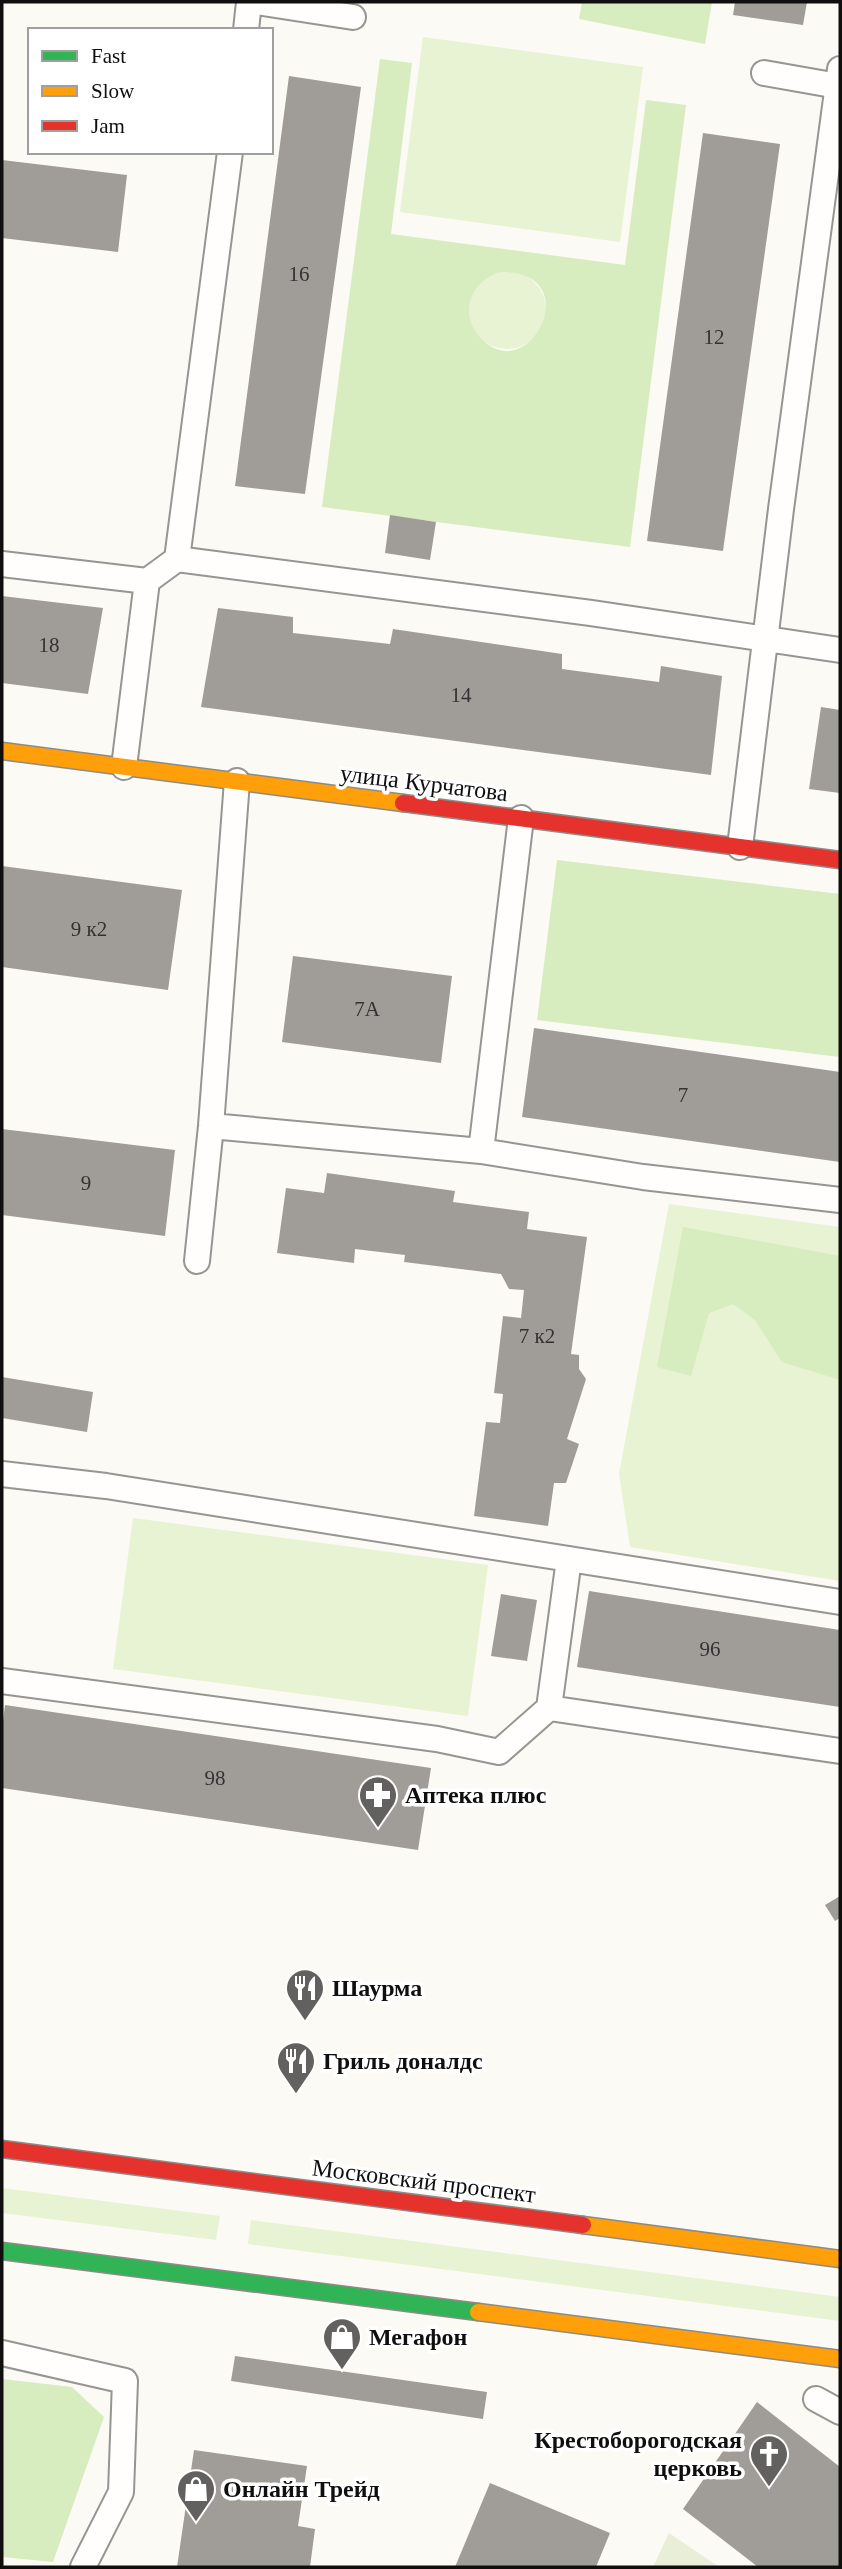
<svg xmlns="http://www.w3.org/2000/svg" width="842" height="2569" font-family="Georgia,serif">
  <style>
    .green { fill: #e7f3d2 }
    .forest { fill: #d7ecbf; fill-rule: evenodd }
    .cemetery { fill: #e9eed7 }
    .building { fill: #a09d99 }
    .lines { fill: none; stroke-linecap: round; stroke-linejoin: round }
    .lane-casing { stroke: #969592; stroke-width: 28 }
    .fast-casing { stroke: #8c8b89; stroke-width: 19 }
    .slow-casing { stroke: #8c8b89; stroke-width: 19 }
    .jam-casing { stroke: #8c8b89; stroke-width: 19 }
    .lane { stroke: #fffefd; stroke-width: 24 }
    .fast { stroke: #30b455; stroke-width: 16 }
    .slow { stroke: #ff9f0a; stroke-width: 16 }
    .jam { stroke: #e5322d; stroke-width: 16 }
    .labels { text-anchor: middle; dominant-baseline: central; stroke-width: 7; stroke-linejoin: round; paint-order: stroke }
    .number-label { font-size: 21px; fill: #333232 }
    .street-label { font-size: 24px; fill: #0f0f0f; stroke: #fff }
    .poi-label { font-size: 24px; font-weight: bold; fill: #0f0f0f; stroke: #fff; text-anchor: start }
  </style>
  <rect width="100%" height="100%" fill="#fcfaf4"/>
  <path class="green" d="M423 37 643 67 620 242 400 212Z
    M468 310a39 39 0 1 1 78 0a39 39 0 1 1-78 0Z
    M669 1204 840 1227V1581L630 1547 619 1474Z
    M133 1518 488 1565 468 1716 113 1669Z
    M2 2188 220 2216 216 2240 2 2213Z
    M251 2220 840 2297V2321L248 2244Z"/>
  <path class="forest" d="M582 2H712L705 44 579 19Z
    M380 59 412 63 391 234 625 265 646 100 686 105 630 547 322 507ZM501 272C590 271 527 394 478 335 458 311 473 279 501 272Z
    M557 860 840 894V1057L537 1020Z
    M683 1227 840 1256V1380L782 1362 755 1320 733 1304 709 1313 691 1376 657 1367Z
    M2 2379 72 2387 104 2417 53 2562 2 2557Z"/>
  <path class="cemetery" d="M669 2533 719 2567H653Z"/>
  <path class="building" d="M735 2H807L803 25 733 15Z
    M289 76 361 87 305 494 235 486Z
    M703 133 780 144 723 551 647 541Z
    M2 160 127 175 118 252 2 238Z
    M390 515 436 522 430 560 385 553Z
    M2 596 103 608 88 694 2 683Z
    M218 608 293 617V633L390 644 393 629 562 654V669L659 682 661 666 722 676 711 775 201 707Z
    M821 707 840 710V793L809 789Z
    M2 866 182 890 168 990 2 967Z
    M293 956 452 976 441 1063 282 1042Z
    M534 1028 840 1072V1162L522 1117Z
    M2 1129 175 1150 165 1236 2 1215Z
    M327 1173 455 1191 453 1202 529 1212 527 1229 587 1237 571 1354 579 1355V1369L586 1379 567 1439 579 1444 566 1483H554L548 1526 474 1516 486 1422 500 1423 503 1394 494 1393 503 1316 521 1318 524 1290 509 1289 501 1274 404 1262 405 1255 355 1249 354 1263 277 1253 286 1188 324 1193Z
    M2 1377 93 1392 87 1432 2 1418Z
    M589 1591 840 1630V1707L577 1667Z
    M501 1594 537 1600 527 1661 491 1656Z
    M5 1705 431 1768 418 1850 2 1788V1729Z
    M840 1896V1918L835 1921 825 1905Z
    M235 2356 487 2392 483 2419 231 2381Z
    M757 2402 840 2467V2567H758L683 2509Z
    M194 2450 307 2466 298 2526 315 2529 310 2567H177Z
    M490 2483 610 2533 596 2567H455Z"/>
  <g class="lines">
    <defs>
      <path id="lane" d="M256 2 353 17
        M246 30 249 2
        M764 73 838 86
        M177 559 591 613 840 650
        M2 564 147 581 177 559 230 152
        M124 767 147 581
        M521 818 481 1151 643 1177 840 1200
        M740 847 781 509 840 69
        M211 1126 481 1151
        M197 1261 211 1126 237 781
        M2 1474 106 1486 569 1559
        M2 1681 437 1739 499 1752 549 1708 569 1559 840 1602
        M549 1708 840 1751
        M2 2353 125 2381 121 2492 83 2567
        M816 2399 840 2412"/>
      <path id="fast" d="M2 2251 478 2312"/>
      <path id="slow" d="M2 751 403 803
        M583 2225 840 2259
        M478 2312 840 2359"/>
      <path id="jam" d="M403 803 840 860
        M2 2149 583 2225"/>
    </defs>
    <use href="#lane" class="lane-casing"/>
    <use href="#fast" class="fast-casing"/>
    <use href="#slow" class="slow-casing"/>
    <use href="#jam" class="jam-casing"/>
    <use href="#lane" class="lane"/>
    <use href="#fast" class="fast"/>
    <use href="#slow" class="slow"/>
    <use href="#jam" class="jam"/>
  </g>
  <defs>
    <symbol id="pharmacy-pin" viewBox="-11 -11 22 30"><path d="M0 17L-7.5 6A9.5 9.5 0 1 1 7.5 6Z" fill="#62615f" stroke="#fff"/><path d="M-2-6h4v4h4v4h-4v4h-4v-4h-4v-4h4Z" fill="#fff"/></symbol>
    <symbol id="restaurant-pin" viewBox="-11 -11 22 30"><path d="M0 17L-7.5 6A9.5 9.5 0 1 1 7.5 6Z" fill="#62615f" stroke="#fff"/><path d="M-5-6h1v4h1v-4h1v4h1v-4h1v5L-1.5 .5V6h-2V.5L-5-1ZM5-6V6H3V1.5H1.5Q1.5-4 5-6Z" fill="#fff"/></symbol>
    <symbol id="shop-pin" viewBox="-11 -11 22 30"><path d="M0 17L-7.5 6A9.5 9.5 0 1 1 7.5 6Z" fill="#62615f" stroke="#fff"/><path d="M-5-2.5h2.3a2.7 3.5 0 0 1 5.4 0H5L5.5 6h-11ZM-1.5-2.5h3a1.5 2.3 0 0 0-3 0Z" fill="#fff"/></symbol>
    <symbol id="church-pin" viewBox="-11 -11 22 30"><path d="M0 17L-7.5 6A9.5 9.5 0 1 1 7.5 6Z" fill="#62615f" stroke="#fff"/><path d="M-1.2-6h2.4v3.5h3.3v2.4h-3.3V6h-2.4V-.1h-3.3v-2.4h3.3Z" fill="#fff"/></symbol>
  </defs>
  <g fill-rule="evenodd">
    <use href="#pharmacy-pin" x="356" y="1773" width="44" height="60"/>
    <use href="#restaurant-pin" x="283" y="1966" width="44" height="60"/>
    <use href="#restaurant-pin" x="274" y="2039" width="44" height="60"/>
    <use href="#shop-pin" x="320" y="2315" width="44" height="60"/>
    <use href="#church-pin" x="747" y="2432" width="44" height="60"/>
    <use href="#shop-pin" x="174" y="2467" width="44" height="60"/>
  </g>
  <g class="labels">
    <g class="number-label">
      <text x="299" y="274">16</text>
      <text x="714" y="337">12</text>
      <text x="49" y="645">18</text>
      <text x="461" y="695">14</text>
      <text x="89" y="929">9 к2</text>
      <text x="367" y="1009">7А</text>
      <text x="683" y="1095">7</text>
      <text x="86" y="1183">9</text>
      <text x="537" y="1336">7 к2</text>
      <text x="710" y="1649">96</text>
      <text x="215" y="1778">98</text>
    </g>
    <g class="street-label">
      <text transform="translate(424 783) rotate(7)">улица Курчатова</text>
      <text transform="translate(424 2181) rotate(7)">Московский проспект</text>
    </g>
    <g class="poi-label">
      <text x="405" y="1795">Аптека плюс</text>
      <text x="332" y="1988">Шаурма</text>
      <text x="323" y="2061">Гриль доналдс</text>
      <text x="369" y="2337">Мегафон</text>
      <text x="742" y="2440" text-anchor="end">Крестоборогодская<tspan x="742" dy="28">церковь</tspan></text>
      <text x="223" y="2489">Онлайн Трейд</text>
    </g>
  </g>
  <rect width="842" height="2569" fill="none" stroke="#0f0f0f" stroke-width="7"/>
  <rect x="28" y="28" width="245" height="126" fill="#ffffff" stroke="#9f9f9f" stroke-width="2"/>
  <rect x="42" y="51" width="35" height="10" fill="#30b455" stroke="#9f9f9f" stroke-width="2"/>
  <text x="91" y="63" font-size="21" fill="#0f0f0f">Fast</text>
  <rect x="42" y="86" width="35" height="10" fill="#ff9f0a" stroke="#9f9f9f" stroke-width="2"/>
  <text x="91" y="98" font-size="21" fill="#0f0f0f">Slow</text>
  <rect x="42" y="121" width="35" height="10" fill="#e5322d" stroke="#9f9f9f" stroke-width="2"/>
  <text x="91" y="133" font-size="21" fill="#0f0f0f">Jam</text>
</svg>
